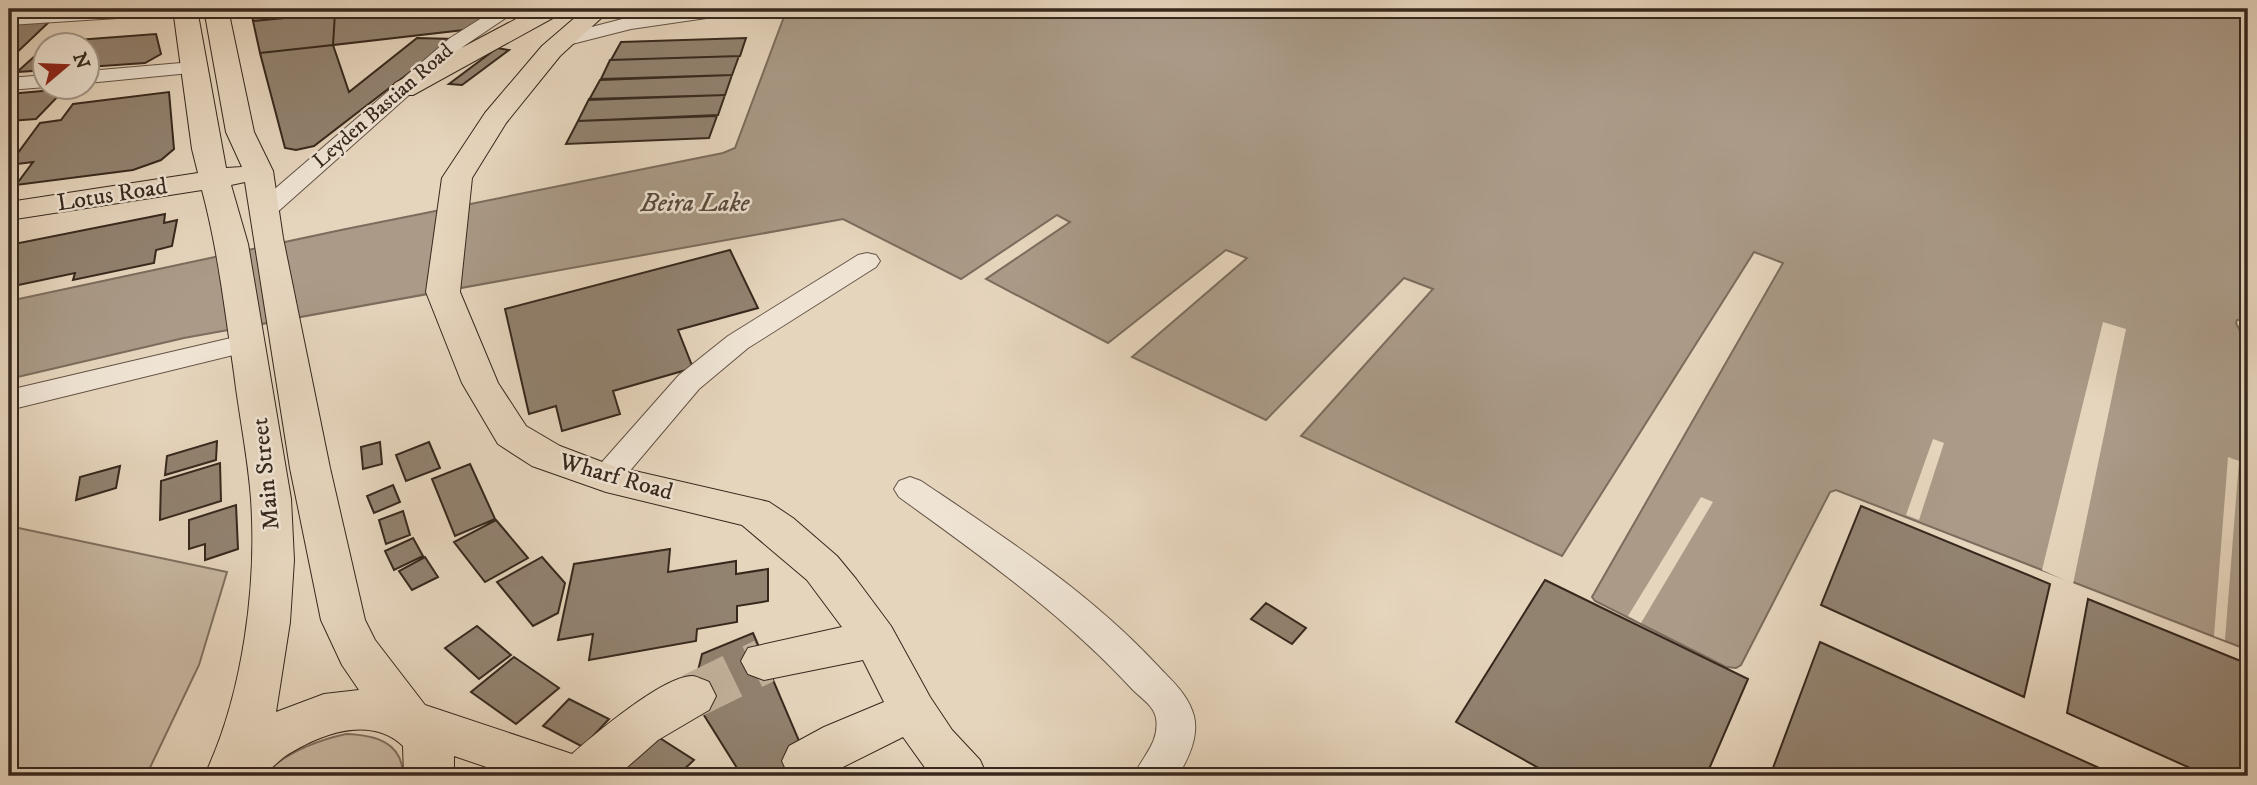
<svg xmlns="http://www.w3.org/2000/svg" width="2257" height="785" font-family="'IM FELL DW Pica',serif">
  <style>
    .green { fill: #c8b8a2; stroke: #807060; stroke-width: 2 }
    .water { fill: #aa9a87; stroke: #7c6c5d; stroke-width: 2 }
    .pier { fill: #e6d5bd }
    .building { fill: #928270; stroke: #37281d; stroke-width: 2 }
    .lines { fill: none; stroke-linecap: round; stroke-linejoin: round }
    .major-tunnel { stroke: #c3b29d; stroke-width: 45; stroke-dasharray: 45 22; stroke-linecap: butt }
    .minor-casing { stroke: #635345; stroke-width: 2 }
    .major-casing { stroke: #37281d; stroke-width: 2 }
    .minor { fill: #efe4d4; fill-rule: evenodd }
    .major { fill: #e6d5bd; fill-rule: evenodd }
    .labels { text-anchor: middle; dominant-baseline: central; stroke-width: 5; stroke-linejoin: round; paint-order: stroke }
    .far-street-label { font-size: 21px; fill: #37281d; stroke: #efe4d4 }
    .street-label { font-size: 24px; fill: #37281d; stroke: #efe4d4 }
    .water-label { font-size: 26px; font-style: italic; fill: #5a4a3d; stroke: #efe4d4 }
  </style>
  <rect width="100%" height="100%" fill="#e6d5bd"/>
  <filter id="stains"><feTurbulence type="fractalNoise" baseFrequency=".00286" numOctaves="4"/><feColorMatrix values="0 0 0 0 .2 0 0 0 0 .09 0 0 0 0 .02 0 0 0 .5 -.17"/></filter>
  <radialGradient id="worn" r=".72"><stop offset=".6" stop-color="#630" stop-opacity="0"/><stop offset="1" stop-color="#630" stop-opacity=".3"/></radialGradient>
  <path class="green" d="M9 526 227 572 199 665 146 776H9Z
    M346 734C375 735 403 742 403 776H262C285 753 314 741 346 734Z"/>
  <path class="water" d="M966 9H2248V320H2237L2236 323 2248 347V650L1836 490 1830 492 1741 665 1736 668 1726 667 1595 601 1592 597 1783 263 1754 252 1562 556 1301 436 1433 289 1404 278 1266 420 1132 357 1247 258 1226 250 1108 343 986 279 1070 222 1057 215 961 279 843 219 184 338 9 379V301L341 230 723 153 735 148 785 14Z"/>
  <path class="pier" d="M2103 322 2126 329 2073 584 2042 570Z
    M1933 439 1944 443 1919 520 1906 515Z
    M2228 457 2239 461 2225 640 2214 636Z
    M1701 497 1713 502 1641 623 1628 616Z"/>
  <path class="building" d="M251 9H337L335 13 253 21Z
    M374 9H502L464 30 333 45 335 13Z
    M335 13 333 45 260 53 253 21Z
    M50 21 9 60V24Z
    M156 34 161 54 145 63 88 67V46H46L50 42Z
    M417 38 453 39 314 146 296 150 285 148 260 53 333 45 349 92Z
    M746 38 740 56 611 60 621 42Z
    M46 46V70L17 72Z
    M497 48 509 50 462 85 449 84Z
    M739 56 732 75 601 79 610 60Z
    M732 75 725 95 589 100 600 80Z
    M65 89 36 119 9 121V94Z
    M169 92 174 149 161 160 133 170 16 185 33 162 9 165 40 123 61 120 73 104Z
    M725 95 718 115 578 121 589 99Z
    M717 116 709 138 566 144 578 121Z
    M165 214 164 223 177 220 172 246 156 250 154 263 73 280 75 273 9 287V245Z
    M730 250 758 308 678 330 693 368 613 391 620 414 562 431 556 406 529 414 505 309Z
    M217 441 216 460 165 475 167 456Z
    M380 442 382 464 363 469 361 447Z
    M429 442 440 468 406 481 396 455Z
    M220 463 221 501 160 520 161 481Z
    M470 464 495 519 455 536 432 479Z
    M120 466 116 488 76 500 80 477Z
    M393 485 400 502 374 513 367 496Z
    M236 505 238 549 205 560V544L189 549V520Z
    M1861 506 2050 584 2024 697 1821 605Z
    M403 511 410 535 386 544 379 520Z
    M496 520 528 558 485 582 454 542Z
    M413 538 423 556 394 570 385 551Z
    M670 549 668 572 736 561V574L768 569V601L737 606V622L697 629 696 641 589 660 593 634 558 640 574 564Z
    M425 557 438 577 412 590 399 571Z
    M542 557 565 583 558 613 533 626 497 582Z
    M1545 580 1748 679 1706 776H1553L1456 722Z
    M2088 599 2248 664V776H2208L2067 713Z
    M1266 603 1306 628 1292 644 1251 619Z
    M477 626 511 655 479 679 445 648Z
    M753 633 814 776H742L692 696 702 654Z
    M1820 642 2117 776H1770Z
    M514 657 559 688 516 724 471 692Z
    M569 699 609 719 583 747 543 726Z
    M652 733 694 760 677 776H607Z"/>
  <g class="lines">
    <path class="major-tunnel" d="M692 696 764 661"/>
    <defs>
      <path id="minor" d="M78 9H173L163 15 9 25V13Z
        M496 9H519L464 46 273 216H255L252 211 255 206 450 38Z
        M689 9H737L727 15 631 29 564 46 554 40 557 36 630 17Z
        M193 62 200 64 203 68 200 72 88 83V71Z
        M46 75V87L9 90V78Z
        M867 253 876 255 880 261 876 267 748 348 699 389 617 486 606 489 595 486 590 478 595 470 679 375 728 336 858 255Z
        M248 334 258 337 262 343 258 349 9 410V390Z
        M910 477 921 481C1004 537 1088 591 1157 665 1172 681 1188 694 1194 716 1199 737 1188 759 1178 776H1134C1142 756 1160 743 1156 718 1154 706 1141 698 1133 690 1063 614 982 557 899 497L894 489 899 481Z"/>
      <path id="major" d="M173 9H197L226 168 242 167 226 132 204 9H228L254 132 273 171 283 238 330 468 365 620 375 640 425 705 572 754C594 735 664 675 693 676 698 677 704 680 709 682L716 696 709 710 658 740 617 776H513L454 756V776H404L403 746C369 714 318 735 284 757 277 762 267 774 259 776 245 780 224 776 210 776L207 770C243 692 257 585 251 499 248 457 239 415 234 373 225 311 218 250 202 190L9 220V202L198 173 192 149ZM245 182 290 468 321 620 342 665 359 690 324 694 276 712 290 622 294 560 291 499 248 244 231 185Z
        M535 9H564L560 14 413 95H395L391 89 395 83Z
        M585 9H611L560 56 506 123 472 178 460 292 498 383 526 426 560 446 613 466 769 502 793 518 837 556 856 579 891 626 930 697 952 730 980 760 987 776H931L903 737 825 776H789L782 761 789 746 824 727 884 702 863 660 764 680 748 674 741 661 748 648 842 627 807 580 742 525 606 492 532 466 498 444 462 383 426 292 442 178 485 113 542 46Z"/>
    </defs>
    <use href="#minor" class="minor-casing"/>
    <use href="#major" class="major-casing"/>
    <use href="#minor" class="minor"/>
    <use href="#major" class="major"/>
  </g>
  <g class="labels">
    <g class="far-street-label">
      <text transform="translate(383 106) rotate(-41)">Leyden Bastian Road</text>
    </g>
    <g class="street-label">
      <text transform="translate(112 195) rotate(-9)">Lotus Road</text>
      <text transform="translate(266 474) rotate(-96)">Main Street</text>
      <text transform="translate(616 477) rotate(16)">Wharf Road</text>
    </g>
    <g class="water-label">
      <text x="695" y="203">Beira Lake</text>
    </g>
  </g>
  <rect width="2257" height="785" fill="none" stroke="#e6d5bd" stroke-width="35"/>
  <rect x="10" y="10" width="2236" height="764" fill="none" stroke="#37281d" stroke-width="3.5"/>
  <rect x="18" y="18" width="2222" height="750" fill="none" stroke="#37281d" stroke-width="2"/>
  <g transform="translate(66 66) rotate(71)"><circle r="33" fill="#efe4d4" stroke="#a5998b" stroke-width="2"/>
  <path d="M0-5L12 26L0 18L-12 26Z" fill="#8f2418"/>
  <text y="-10" font-size="19" font-weight="bold" text-anchor="middle" fill="#37281d">N</text>
  </g>
  <rect width="100%" height="100%" filter="url(#stains)"/>
  <rect width="100%" height="100%" fill="url(#worn)"/>
</svg>
